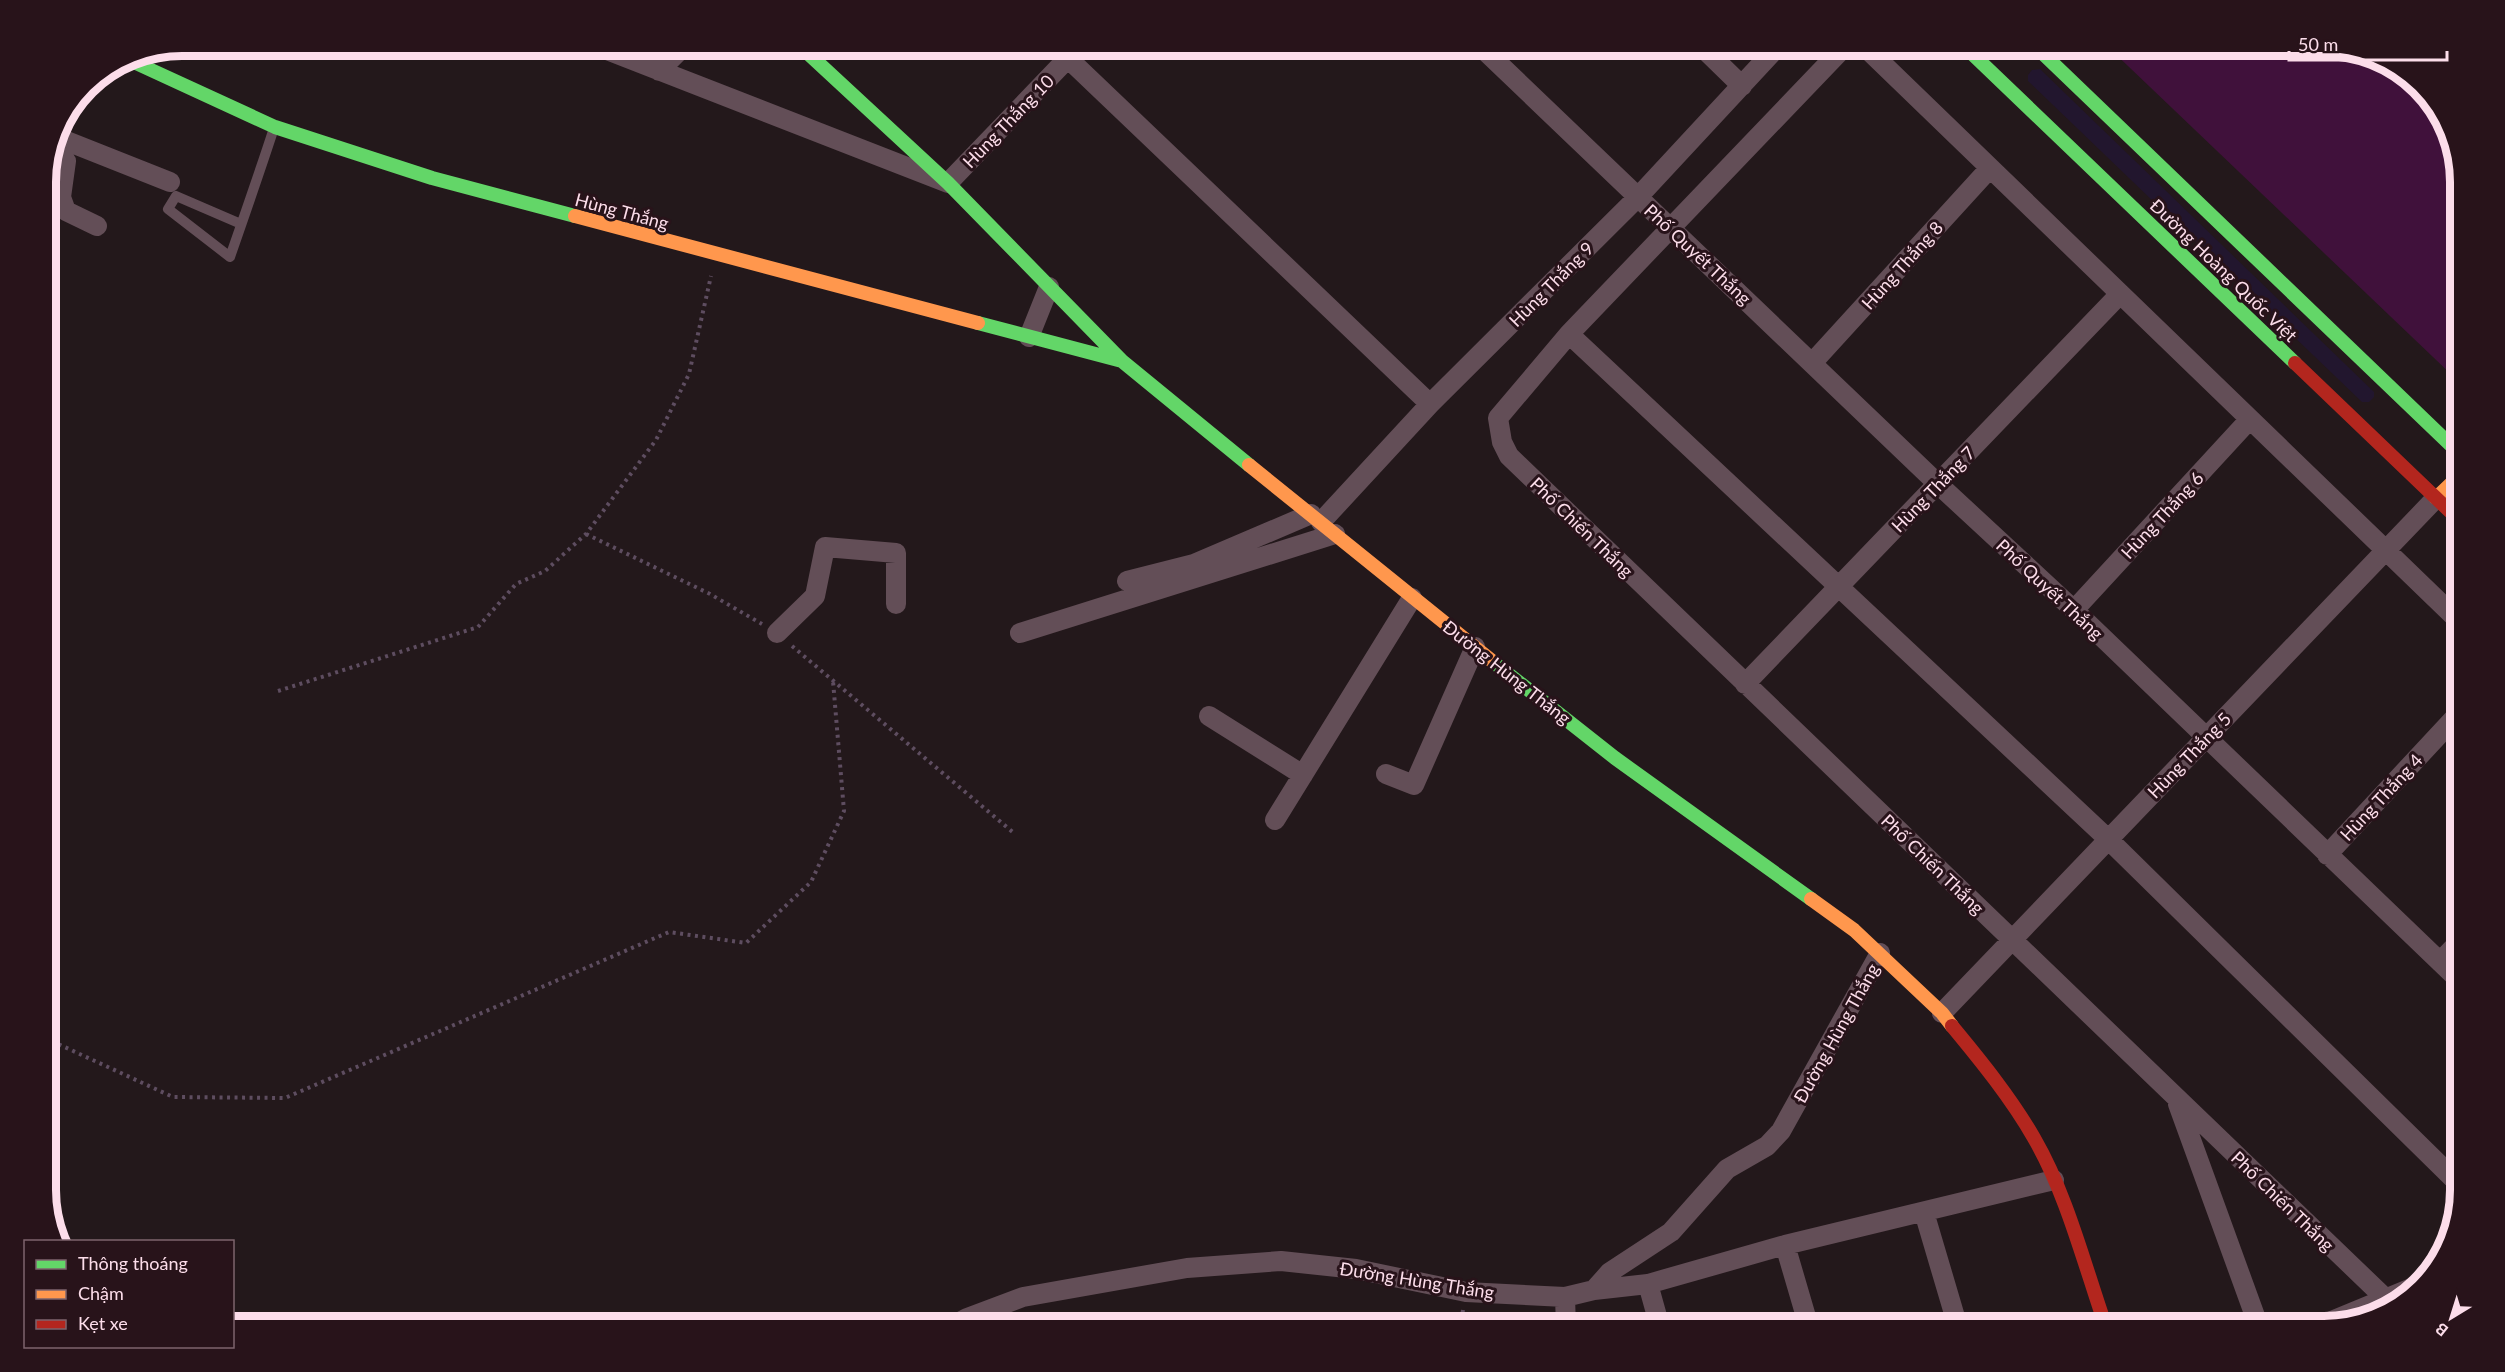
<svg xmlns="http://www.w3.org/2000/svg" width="2505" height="1372" font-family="Lato,sans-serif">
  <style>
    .green { fill: #22162e }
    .water { fill: #40113b }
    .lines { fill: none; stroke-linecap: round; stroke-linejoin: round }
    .path { stroke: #5e4d60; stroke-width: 4; stroke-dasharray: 3 4.5; stroke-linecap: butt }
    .lane { stroke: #634e57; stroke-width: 10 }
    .street { stroke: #634e57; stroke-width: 20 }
    .fast { stroke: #63d668; stroke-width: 14 }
    .slow { stroke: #ff974d; stroke-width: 14 }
    .jam { stroke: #b3261e; stroke-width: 14 }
    .labels { text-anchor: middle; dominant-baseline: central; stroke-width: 6; stroke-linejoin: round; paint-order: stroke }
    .street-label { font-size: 18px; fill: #fcddea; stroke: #28131a }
    .rim { fill: none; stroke: #fcddea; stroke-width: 8 }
  </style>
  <rect width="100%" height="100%" fill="#23181b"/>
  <path class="green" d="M2040 69 2374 392V397L2369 402H2362L2028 81V75L2032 70Z"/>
  <path class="water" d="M2106 45H2323L2391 63 2437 106 2460 173V373L2455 378Z"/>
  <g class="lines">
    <path class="path" d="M1088 51 1098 45
      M586 534 710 594 762 624
      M792 646 1015 834
      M278 691 478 627 516 584 545 571 586 534 656 440 689 374 711 276
      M45 1038 173 1097 285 1098 669 932 746 943 811 882 844 811 833 681
      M1460 1327 1463 1310"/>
    <path class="lane" d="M241 224 176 196 168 209 230 257C245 214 260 171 274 128"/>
    <path class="street" d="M594 45 948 183 1068 58
      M1054 45 1430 404
      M1479 45 1938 484 2074 610 2460 981
      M1700 45 1742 86
      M1846 45 1569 334 1498 418 1502 442 1509 456 2386 1299 2390 1309
      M1863 45 2460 622
      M659 71 685 45
      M54 136 170 182
      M50 151 60 154 66 161 61 197 66 211 97 226
      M1569 334 2108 839 2460 1185
      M1029 337 1049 287
      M1813 362 1990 168
      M1321 522 1430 404 1638 197 1779 45
      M1127 581 1194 564 1311 514
      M2074 610 2250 419
      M777 633 815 596 825 547 896 553V604
      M1020 633 1335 534
      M1745 684 2120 294
      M1209 716 1303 775
      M1386 774 1414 785 1475 647
      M1275 820 1412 598
      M2327 855 2460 712
      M2440 962 2460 941
      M1942 1013 2436 498
      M2178 1104 2259 1327
      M1924 1212 1958 1327
      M1785 1245 1809 1327
      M1648 1284 1660 1327
      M1594 1290 1648 1284 1785 1245 2054 1180
      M1565 1297 1566 1327
      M950 1327 967 1318 1023 1297 1187 1268 1281 1261 1356 1269 1466 1292 1565 1297 1594 1290 1610 1272 1671 1232 1727 1169 1767 1146 1781 1131 1880 953
      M2317 1327 2414 1287"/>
    <path class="fast" d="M799 45 948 183 1122 361 1249 465
      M1963 45 2295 363
      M2034 45 2460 454
      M125 58 275 127 432 178 575 216
      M978 323 1122 361
      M1492 661 1615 758 1811 899"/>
    <path class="slow" d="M575 216 978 323
      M1249 465 1492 661
      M2436 498 2460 475
      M1811 899 1854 930 1942 1013 1952 1026"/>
    <path class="jam" d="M2295 363 2460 521
      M1952 1026C1981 1061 2011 1098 2034 1138 2067 1195 2084 1264 2106 1327"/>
  </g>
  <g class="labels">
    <g class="street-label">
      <text transform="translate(1008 121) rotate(-46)">Hùng Thắng 10</text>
      <text transform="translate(622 211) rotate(15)">Hùng Thắng</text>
      <text transform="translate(1698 254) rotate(43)">Phố Quyết Thắng</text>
      <text transform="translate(1902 265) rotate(-48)">Hùng Thắng 8</text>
      <text transform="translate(2224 270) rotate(44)">Đường Hoàng Quốc Việt</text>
      <text transform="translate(1551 284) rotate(-45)">Hùng Thắng 9</text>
      <text transform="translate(1933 489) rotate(-46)">Hùng Thắng 7</text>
      <text transform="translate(2162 515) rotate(-47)">Hùng Thắng 6</text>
      <text transform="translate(1582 527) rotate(44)">Phố Chiến Thắng</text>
      <text transform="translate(2050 589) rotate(43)">Phố Quyết Thắng</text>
      <text transform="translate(1507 672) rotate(38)">Đường Hùng Thắng</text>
      <text transform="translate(2189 755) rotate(-46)">Hùng Thắng 5</text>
      <text transform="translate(2381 797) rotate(-47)">Hùng Thắng 4</text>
      <text transform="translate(1933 864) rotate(44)">Phố Chiến Thắng</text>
      <text transform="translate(1836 1033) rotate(-61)">Đường Hùng Thắng</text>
      <text transform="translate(2283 1201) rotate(44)">Phố Chiến Thắng</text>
      <text transform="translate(1417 1280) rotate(9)">Đường Hùng Thắng</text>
    </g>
  </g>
  <path d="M0 0H2505V1372H0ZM182 56H2324A126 126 0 0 1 2450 182V1190A126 126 0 0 1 2324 1316H182A126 126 0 0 1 56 1190V182A126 126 0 0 1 182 56Z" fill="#28131a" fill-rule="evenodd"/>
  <path class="rim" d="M182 56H2324A126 126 0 0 1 2450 182V1190A126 126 0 0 1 2324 1316H182A126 126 0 0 1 56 1190V182A126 126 0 0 1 182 56Z"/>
  <rect x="24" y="1240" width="210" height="108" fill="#28131a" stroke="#7d646d" stroke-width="1.5"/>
  <rect x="36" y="1260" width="30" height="9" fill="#63d668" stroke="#7d646d" stroke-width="1.5"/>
  <text x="78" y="1270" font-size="18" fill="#fcddea">Thông thoáng</text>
  <rect x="36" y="1290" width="30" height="9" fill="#ff974d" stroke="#7d646d" stroke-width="1.5"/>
  <text x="78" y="1300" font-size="18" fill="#fcddea">Chậm</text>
  <rect x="36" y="1320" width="30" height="9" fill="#b3261e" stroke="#7d646d" stroke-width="1.5"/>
  <text x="78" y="1330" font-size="18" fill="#fcddea">Kẹt xe</text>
  <g transform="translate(2451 1318) rotate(218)" stroke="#28131a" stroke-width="4.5" paint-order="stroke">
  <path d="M0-4.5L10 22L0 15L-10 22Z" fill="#fcddea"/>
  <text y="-9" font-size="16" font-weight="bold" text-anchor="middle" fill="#fcddea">B</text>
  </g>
  <path d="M2289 51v9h158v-9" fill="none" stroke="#fcddea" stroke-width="3"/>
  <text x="2298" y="51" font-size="18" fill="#fcddea" stroke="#28131a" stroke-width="4.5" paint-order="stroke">50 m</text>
</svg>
